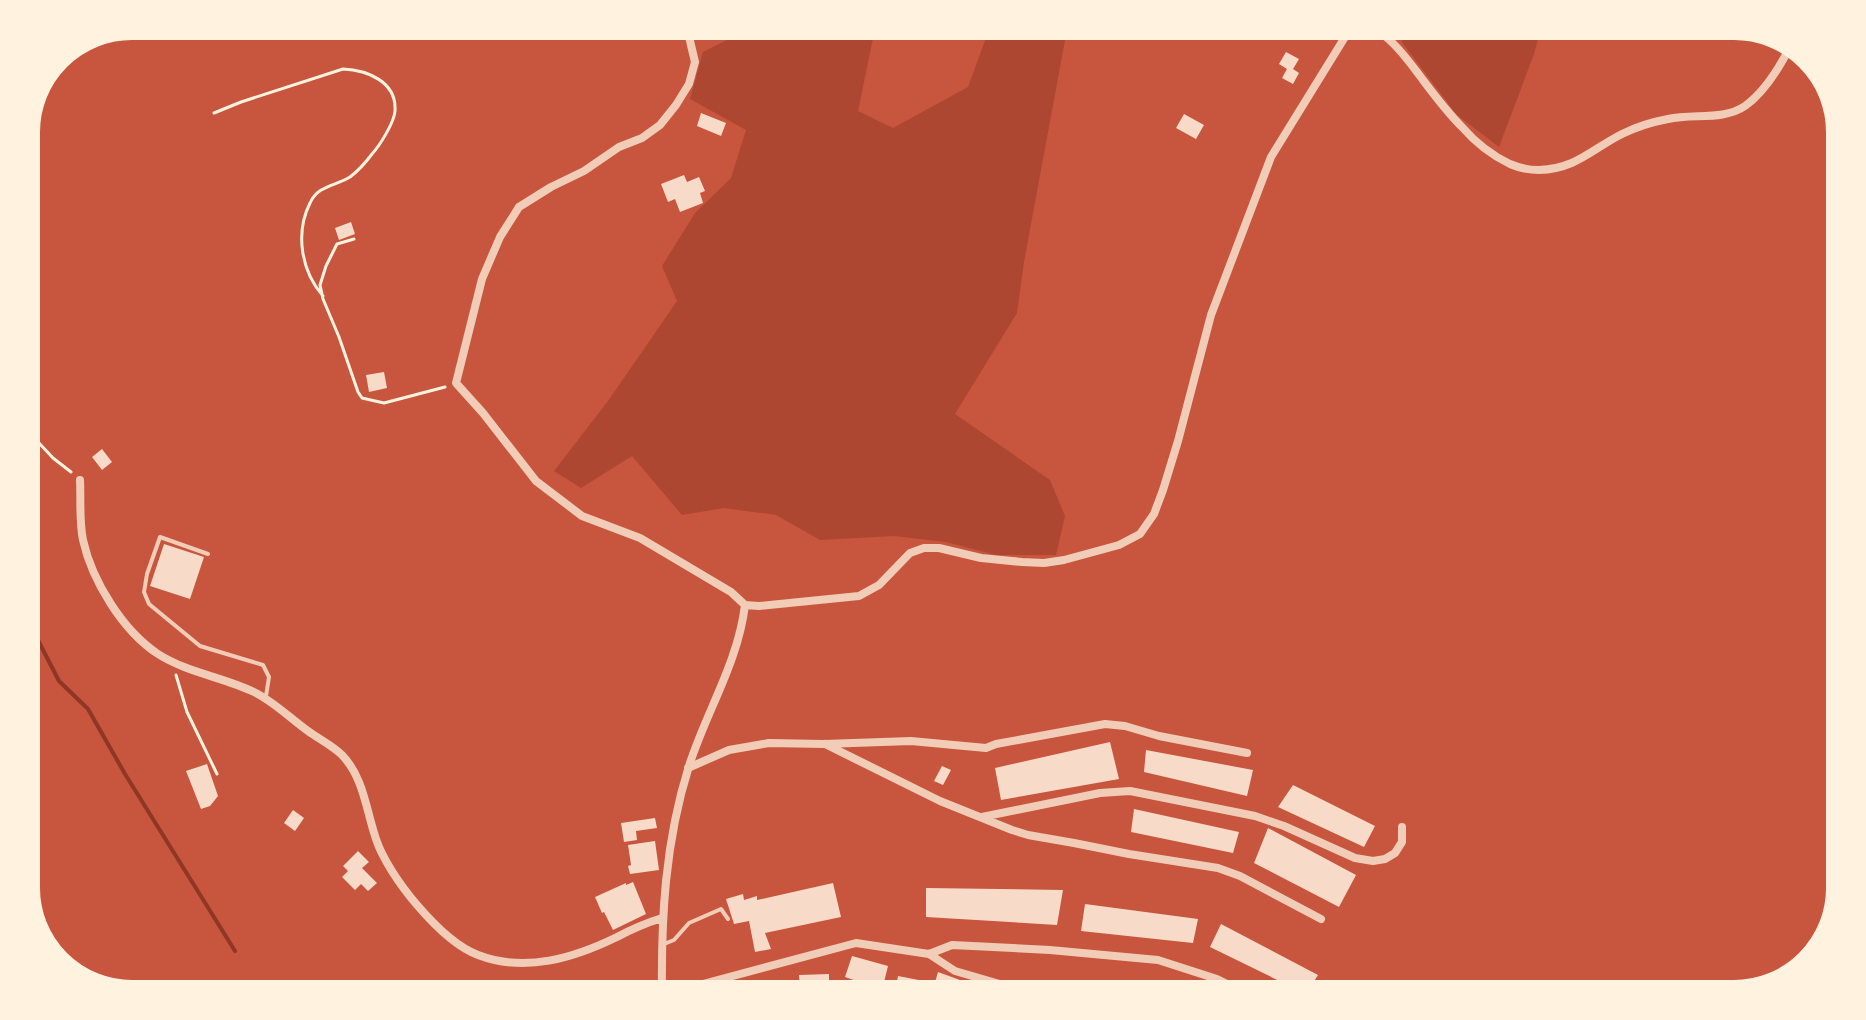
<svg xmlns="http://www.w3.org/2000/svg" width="1866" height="1020" font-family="'Public Sans',sans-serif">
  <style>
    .green { fill: #ae4732 }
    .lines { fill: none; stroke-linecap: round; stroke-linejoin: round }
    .stream { stroke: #8f3625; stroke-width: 4 }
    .building { fill: #f7dbc8 }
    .path { stroke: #fff3e0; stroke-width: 3 }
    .service { stroke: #f1ccb7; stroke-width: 4 }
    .minor { stroke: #f1ccb7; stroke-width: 8 }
    .rim { fill: none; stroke: #fff3e0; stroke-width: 4 }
  </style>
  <rect width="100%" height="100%" fill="#c8553d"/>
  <path class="green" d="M759 24H876L858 111 893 128 968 87 991 24H1068L1024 262 1017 313 955 414 1050 480 1065 516 1056 555H996L946 542 894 536 820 540 776 515 724 508 682 515 632 456 581 488 554 471 608 401 677 301 662 266 695 213 731 178 746 130 690 99 703 52Z
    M1449 24H1542L1534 54 1499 147 1457 115 1401 41C1420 30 1432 39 1449 24Z"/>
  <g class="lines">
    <path class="stream" d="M24 613 59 681 88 709 125 774 235 951"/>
  </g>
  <path class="building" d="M1286 52 1299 59 1293 69 1299 73 1293 84 1282 78 1287 69 1279 64Z
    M701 113 726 123 721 136 697 126Z
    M1184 114 1204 125 1196 139 1176 128Z
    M684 175 687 182 699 177 705 191 700 193 703 203 680 212 675 199 668 202 661 184Z
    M351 222 355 234 339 240 335 228Z
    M384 372 387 388 369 392 366 375Z
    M102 449 112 462 102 470 92 457Z
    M164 544 204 557 190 599 150 586Z
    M1110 742 1119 779 1001 800 995 768Z
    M1146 750 1253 770 1247 796 1144 772Z
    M207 764 218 796 210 806 201 809 186 771Z
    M942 766 951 770 943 785 934 781Z
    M1293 785 1375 826 1364 847 1278 807Z
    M1134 809 1239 832 1233 853 1131 832Z
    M293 810 304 818 295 831 284 823Z
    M655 818 657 828 636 831 637 840 624 842 621 823Z
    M1268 828 1356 875 1339 907 1254 863Z
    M655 841 659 870 630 874 628 866 631 865 628 845Z
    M358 851 369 862 362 868 377 883 368 891 361 884 355 890 342 877 348 871 343 866Z
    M633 882 646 914 613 930 604 912 602 913 595 897 626 883V885Z
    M833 883 841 917 765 933 771 949 755 952 749 921 734 924 726 899 743 894 744 900 757 896V900Z
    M926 888 1063 890 1057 925 926 917Z
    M1085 904 1198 919 1193 943 1081 931Z
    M1221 924 1318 975 1306 994 1210 947Z
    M852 956 888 966 882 990 845 977Z
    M938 972 960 980 953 996H931Z
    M829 974V988L800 989 799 975Z
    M898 976 929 982 925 996H894Z
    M747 981 752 994 746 996H733L732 992 743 988 742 983Z"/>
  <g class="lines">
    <path class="path" d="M214 113 241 102 343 69C366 70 397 81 395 111 394 123 380 145 372 154 366 162 358 171 350 177 336 186 318 185 310 203 295 233 301 271 323 296
      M354 239 337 244 326 266 320 285 323 299 339 337 358 392 362 398 384 403 445 387
      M24 398V405
      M24 427 53 458 71 472
      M176 675 187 712 217 774"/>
    <path class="service" d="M208 554 160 537 147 574 144 592 149 604 200 646 263 665 269 677 266 696
      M664 944 674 940 689 923 721 909 728 919"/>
    <path class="minor" d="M686 24 695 62 689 84 676 105 660 125 642 138 619 147 584 171 551 187 519 207 500 237 482 279 456 383 483 413 536 481 582 516 640 538 731 592 745 605 759 606 859 596 879 585 910 553 924 548H939L981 558 1022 562 1044 563 1064 560 1119 545 1140 534 1154 514 1163 490 1178 441 1211 315 1271 157 1345 37C1373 5 1408 61 1423 80 1435 96 1448 113 1462 127 1475 142 1491 155 1510 164 1519 168 1529 170 1539 170 1576 169 1592 149 1622 134 1636 127 1652 122 1668 119 1693 113 1723 121 1745 106 1766 91 1781 65 1792 43
      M80 480C81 500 79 521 83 540 92 581 123 631 158 654 188 673 223 677 254 692 273 701 290 718 308 731 319 739 333 746 342 755 364 778 366 810 376 839 388 876 441 941 478 955 525 973 574 958 617 937 632 929 646 923 662 918
      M825 744 940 801 1012 830 1028 835 1074 843 1129 854 1218 868 1240 876 1321 919
      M688 768 729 750 769 743 824 744 911 741 986 748 996 744 1105 724 1125 726 1159 736 1247 753
      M982 817 1100 793 1130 791 1255 816 1284 826 1355 858 1373 861 1385 859 1395 853 1402 842V827
      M929 954 955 971 1034 994 1101 996
      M662 995 856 943 929 954 952 945 1050 950 1158 960 1217 979 1252 996
      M662 996C661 918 665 842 689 766 706 712 738 663 745 605"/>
  </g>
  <path d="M0 0H1866V1020H0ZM132 38H1734A94 94 0 0 1 1828 132V888A94 94 0 0 1 1734 982H132A94 94 0 0 1 38 888V132A94 94 0 0 1 132 38Z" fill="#fff3e0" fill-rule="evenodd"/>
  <path class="rim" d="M132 38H1734A94 94 0 0 1 1828 132V888A94 94 0 0 1 1734 982H132A94 94 0 0 1 38 888V132A94 94 0 0 1 132 38Z"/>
</svg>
